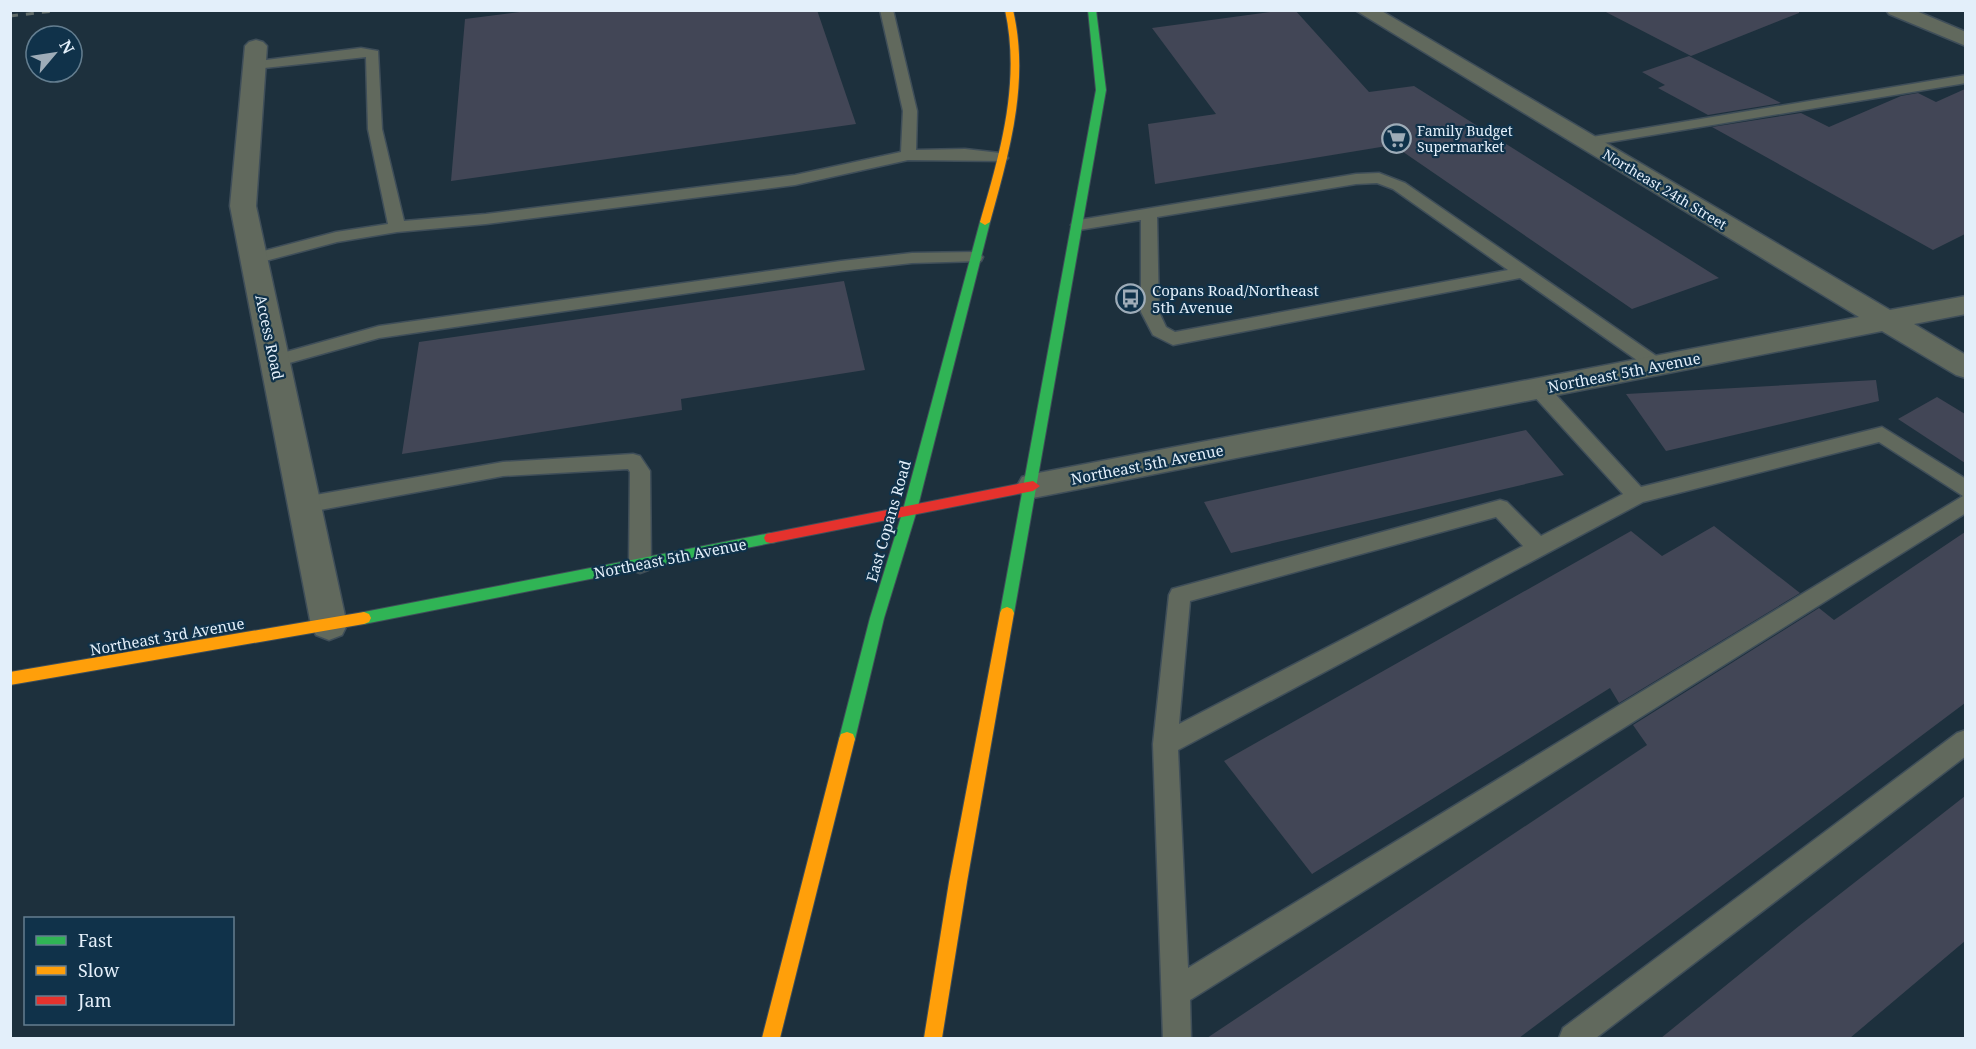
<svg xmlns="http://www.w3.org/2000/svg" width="1976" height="1049" font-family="'Noto Serif',serif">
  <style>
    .building { fill: #424656 }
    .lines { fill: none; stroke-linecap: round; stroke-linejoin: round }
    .lane-casing { stroke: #3f4e59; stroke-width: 3 }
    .street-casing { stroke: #3f4e59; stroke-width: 3 }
    .fast-casing { stroke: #3f4e59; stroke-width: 2 }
    .slow-casing { stroke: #3f4e59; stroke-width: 2 }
    .jam-casing { stroke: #3f4e59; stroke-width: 2 }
    .lane { fill: #61695d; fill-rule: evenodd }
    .street { fill: #61695d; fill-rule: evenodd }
    .fast { fill: #30b455; fill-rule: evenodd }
    .slow { fill: #ff9f0a; fill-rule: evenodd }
    .jam { fill: #e5322d; fill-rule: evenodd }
    .rail { stroke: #606b69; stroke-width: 3; stroke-dasharray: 8 8; stroke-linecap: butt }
    .labels { text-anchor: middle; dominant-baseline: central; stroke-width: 4.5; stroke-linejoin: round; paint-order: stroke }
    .far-poi-label { font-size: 14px; fill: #e3effa; stroke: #10324a; text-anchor: start }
    .far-street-label { font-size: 14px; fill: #e3effa; stroke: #10324a }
    .poi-label { font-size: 15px; fill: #e3effa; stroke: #10324a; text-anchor: start }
    .street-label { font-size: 15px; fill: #e3effa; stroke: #10324a }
  </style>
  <rect width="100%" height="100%" fill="#1d303d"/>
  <path class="building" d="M535 10H817L856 124 451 181 465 19Z
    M1285 10H1295L1369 92 1414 86 1719 278 1632 309 1393 145 1155 184 1148 124 1216 114 1152 28Z
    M1602 10H1799V13L1691 56Z
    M1689 56 1781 103 1708 115 1658 88 1665 85 1642 72Z
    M1965 89V234L1933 250 1712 127 1801 113 1829 127 1901 96 1918 93 1936 102Z
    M844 281 865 370 681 399 682 410 402 454 419 342Z
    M1876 380 1879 401 1666 451 1626 394Z
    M1937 397 1965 414V463L1898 419Z
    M1526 430 1564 475 1231 553 1204 502Z
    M1714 526 1800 593 1619 703 1610 688 1312 874 1224 761 1631 531 1662 556Z
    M1965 532V703L1519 1038H1207L1647 745 1633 725 1819 608 1834 620Z
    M1965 796V941L1850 1038H1661L1799 926Z"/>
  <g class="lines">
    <defs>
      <path id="lane" d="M880 10H893L917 111 916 150 965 149 1000 153 1005 155 1008 158 1005 161 908 160 795 185 486 224 397 232 337 242 254 264 246 259 248 255 336 232 388 224 368 129 366 57 255 69 248 65 250 62 361 48 378 51 382 129 404 221 486 214 795 175 901 152 903 111Z
        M1966 75V83L1586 146 1579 142 1586 138Z
        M1379 173 1405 183 1665 362 1667 366 1665 370H1651L1520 278 1173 345 1153 335 1141 312V220L1079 230 1071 225 1079 220 1356 174ZM1377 183 1393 189 1508 270 1175 332 1166 327 1159 312 1157 217 1356 184Z
        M975 252 983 257 981 261 912 263 841 271 379 338 275 367 268 365 266 361 268 357 379 326 841 261 912 253Z
        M1539 382 1546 384 1641 487 1882 427 1966 479V513L1190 1000 1191 1038H1163L1153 744 1169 595 1172 589 1500 500 1507 502 1541 536 1623 494 1532 394 1530 389 1532 384ZM1879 442 1963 496 1188 968 1178 750 1643 502ZM1496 517 1523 546 1179 724 1190 601Z
        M633 454 640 456 650 471 651 564 648 570 640 573 632 570 629 564 630 472 628 469 503 476 304 513 297 511 294 505 297 499 304 497 503 462Z
        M1966 730V756L1596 1038H1559L1563 1028 1957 733Z"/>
      <path id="street" d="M1355 10H1380L1890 310 1966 296V314L1914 324 1966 355V378L1956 375 1882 331 1033 498 1022 495 1017 486 1022 477 1033 474 1859 317Z
        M1886 10H1914L1966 32V46L1889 14Z
        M256 40 263 42 267 46 256 206 347 625 342 635 329 640 316 635 311 625 230 206 245 46 249 42Z"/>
      <path id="fast" d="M1088 10H1096L1106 90 1014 613 1012 617 1007 619 1002 617 1000 613 1096 90Z
        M985 219 990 222 917 510 884 618 855 739 853 744 847 746 841 744 839 739 870 618 903 510 980 222Z
        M771 533 776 534 778 538 776 542 771 543 364 624 359 622 357 618 359 614 364 612Z"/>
      <path id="slow" d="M1005 10H1013C1030 82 1009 153 990 222L985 225 980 222C1000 153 1021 83 1005 10Z
        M1007 607 1012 609 1014 613 967 882 942 1038H924L949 882 1000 613 1002 609Z
        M364 612 369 614 371 618 369 622 364 624 10 685V672Z
        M847 732 853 734 855 739 780 1038H762L839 739 841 734Z"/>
      <path id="jam" d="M1033 481 1040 486 1033 491 771 543 766 542 764 538 766 534 771 533Z"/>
    </defs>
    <use href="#lane" class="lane-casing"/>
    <use href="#street" class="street-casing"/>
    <use href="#fast" class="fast-casing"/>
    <use href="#slow" class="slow-casing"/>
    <use href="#jam" class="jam-casing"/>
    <use href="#lane" class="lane"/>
    <use href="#street" class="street"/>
    <use href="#fast" class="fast"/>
    <use href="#slow" class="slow"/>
    <use href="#jam" class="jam"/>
    <path class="rail" d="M10 16 62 10"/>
  </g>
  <defs>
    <symbol id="supermarket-ring" viewBox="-11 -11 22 22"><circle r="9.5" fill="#10324a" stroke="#9eacb8" stroke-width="1.5"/><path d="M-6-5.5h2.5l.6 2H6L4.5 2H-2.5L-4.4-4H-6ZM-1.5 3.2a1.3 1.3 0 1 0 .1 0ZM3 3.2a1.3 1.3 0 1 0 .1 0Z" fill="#9eacb8"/></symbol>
    <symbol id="bus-ring" viewBox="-11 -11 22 22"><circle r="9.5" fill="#10324a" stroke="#9eacb8" stroke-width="1.5"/><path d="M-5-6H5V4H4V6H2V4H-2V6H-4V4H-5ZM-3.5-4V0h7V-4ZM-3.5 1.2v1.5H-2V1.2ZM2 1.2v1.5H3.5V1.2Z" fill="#9eacb8"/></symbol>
  </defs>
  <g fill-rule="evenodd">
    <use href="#supermarket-ring" x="1380" y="122" width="33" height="33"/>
    <use href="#bus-ring" x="1114" y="282" width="33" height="33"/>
  </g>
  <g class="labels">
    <g class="far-poi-label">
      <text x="1417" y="130">Family Budget<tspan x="1417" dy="16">Supermarket</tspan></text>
    </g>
    <g class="far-street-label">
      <text transform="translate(1665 189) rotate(31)">Northeast 24th Street</text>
    </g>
    <g class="poi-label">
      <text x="1152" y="290">Copans Road/Northeast<tspan x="1152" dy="17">5th Avenue</tspan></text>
    </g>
    <g class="street-label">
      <text transform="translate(270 337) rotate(78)">Access Road</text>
      <text transform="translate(1624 372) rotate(-11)">Northeast 5th Avenue</text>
      <text transform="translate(1147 464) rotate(-11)">Northeast 5th Avenue</text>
      <text transform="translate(888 521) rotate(-74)">East Copans Road</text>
      <text transform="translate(670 558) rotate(-11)">Northeast 5th Avenue</text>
      <text transform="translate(167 636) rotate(-10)">Northeast 3rd Avenue</text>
    </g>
  </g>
  <rect width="1976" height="1049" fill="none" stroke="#e3effa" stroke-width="24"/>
  <rect x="24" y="917" width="210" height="108" fill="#10324a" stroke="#647e90" stroke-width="1.5"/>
  <rect x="36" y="936" width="30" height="9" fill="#30b455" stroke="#647e90" stroke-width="1.5"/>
  <text x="78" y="947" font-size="18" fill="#e3effa">Fast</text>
  <rect x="36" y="966" width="30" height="9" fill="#ff9f0a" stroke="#647e90" stroke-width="1.5"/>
  <text x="78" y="977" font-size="18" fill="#e3effa">Slow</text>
  <rect x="36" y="996" width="30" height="9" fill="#e5322d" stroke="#647e90" stroke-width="1.5"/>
  <text x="78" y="1007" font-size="18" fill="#e3effa">Jam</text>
  <g transform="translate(54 54) rotate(61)"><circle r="28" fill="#10324a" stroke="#647e90" stroke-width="1.5"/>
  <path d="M0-4.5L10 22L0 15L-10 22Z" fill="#9eacb8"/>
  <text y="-9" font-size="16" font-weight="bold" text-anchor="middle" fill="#e3effa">N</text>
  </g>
</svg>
